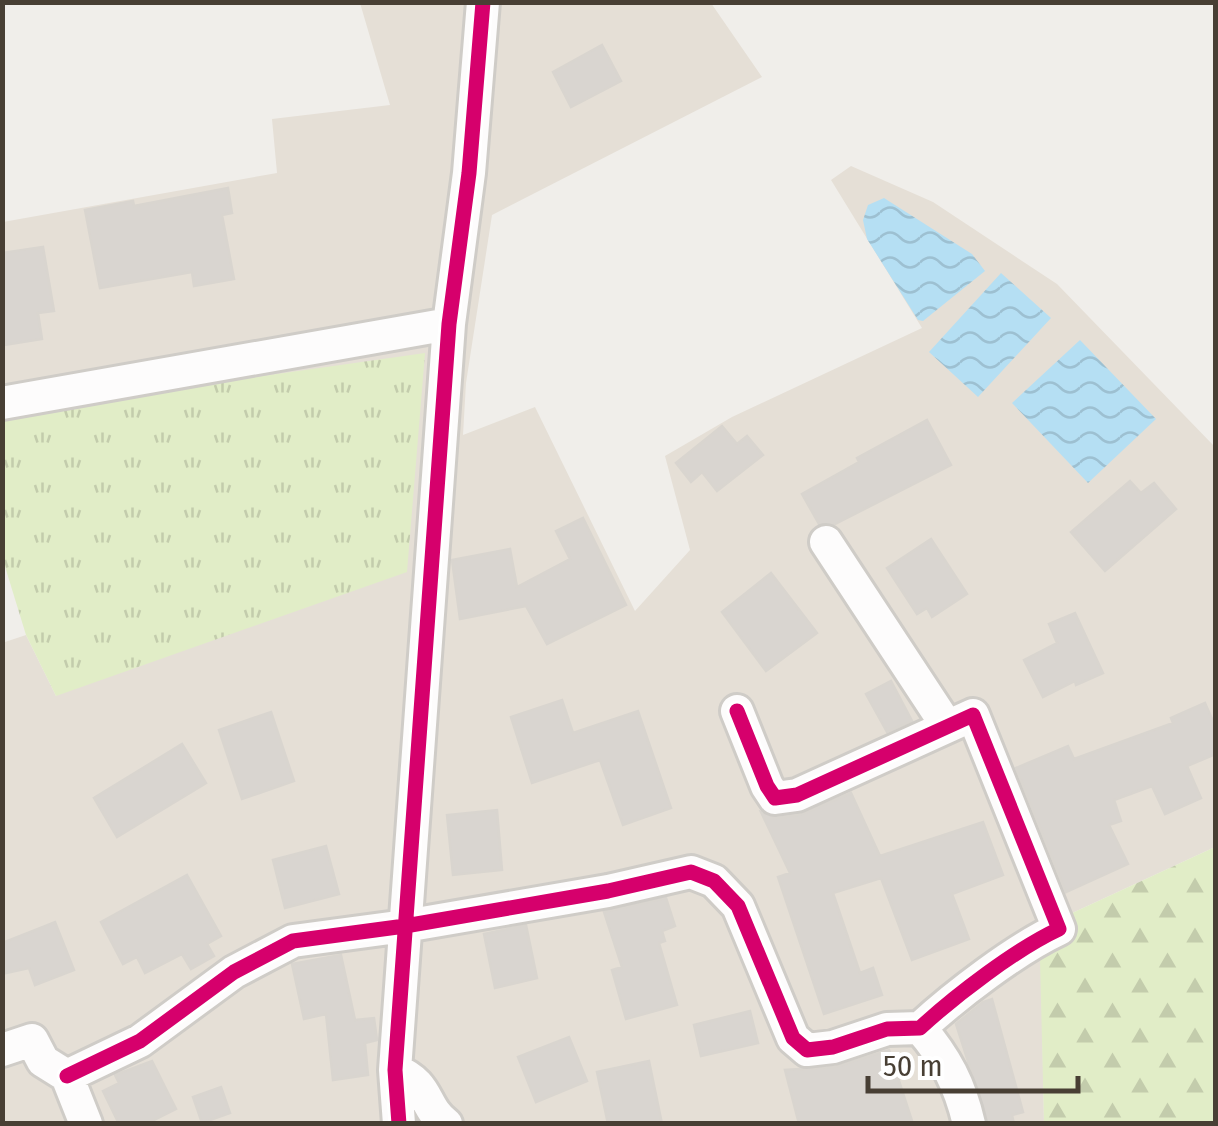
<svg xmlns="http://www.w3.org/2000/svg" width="1218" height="1126" font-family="'Fira Sans Condensed',sans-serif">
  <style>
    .residential { fill: #e5dfd6 }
    .grass { fill: url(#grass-tufts) }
    .forest { fill: url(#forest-firs) }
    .water { fill: url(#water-waves) }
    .building { fill: #d9d5d0; stroke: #d9d5cf; stroke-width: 2.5 }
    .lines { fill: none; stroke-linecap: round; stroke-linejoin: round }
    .minor-casing { stroke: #cfccc7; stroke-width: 38 }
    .minor { stroke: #fdfcfc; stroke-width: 32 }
    .cycleway-casing { stroke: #fff; stroke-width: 21 }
    .cycleway { stroke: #d6006c; stroke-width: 15 }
  </style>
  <defs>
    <pattern id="grass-tufts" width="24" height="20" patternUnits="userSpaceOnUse" patternTransform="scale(2.5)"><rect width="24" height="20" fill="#e1edc7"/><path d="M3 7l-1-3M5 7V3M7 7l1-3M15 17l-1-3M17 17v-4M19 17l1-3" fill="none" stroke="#c3ccac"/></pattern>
    <pattern id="forest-firs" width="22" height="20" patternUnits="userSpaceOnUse" patternTransform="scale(2.5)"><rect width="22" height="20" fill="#e1edc7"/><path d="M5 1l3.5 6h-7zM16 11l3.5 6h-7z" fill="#c3ccac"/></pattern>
    <pattern id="water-waves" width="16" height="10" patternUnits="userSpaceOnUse" patternTransform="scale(2.5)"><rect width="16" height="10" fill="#b5dff3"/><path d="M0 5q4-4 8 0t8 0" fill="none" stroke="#9dc0d1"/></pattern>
  </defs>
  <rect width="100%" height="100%" fill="#f0eeea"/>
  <path class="residential" d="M360 3H711L762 77 492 215 466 383 463 435 535 407 635 611 690 550 665 456 732 417 922 328 831 180 851 166 933 202 1057 284 1215 447V847L1070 914 1041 959 1044 1123H3L2 643 26 635 56 696 424 354 3 413V222L277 173 272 119 390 105Z"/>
  <path class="grass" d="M425 353 407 572 56 696 26 635 3 560 2 413Z"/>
  <path class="forest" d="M1215 847V1123H1044L1040 959 1070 914Z"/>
  <path class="water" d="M884 198 972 254 985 271 923 321 918 320 867 239 863 220 868 205Z
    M1001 273 1051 318 978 397 929 352Z
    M1080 340 1156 419 1088 483 1012 403Z"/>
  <path class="building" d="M602 45 621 81 571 107 553 72Z
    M228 188 232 213 222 215 234 279 194 286 192 272 100 288 85 210 133 201 134 206Z
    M43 247 54 311 38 313 42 339 4 345 2 253Z
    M927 420 951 465 835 524H819L802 494 859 462 857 458Z
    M722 426 737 444 747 436 763 455 717 491 702 472 691 482 676 463Z
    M1130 481 1141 493 1154 483 1176 509 1105 571 1071 532Z
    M583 518 626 605 547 644 526 606 460 619 452 560 510 549 517 587 570 559 556 531Z
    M931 539 967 594 932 617 927 608 917 614 887 568Z
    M771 573 817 633 766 671 722 612Z
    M1075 613 1103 673 1076 685 1075 681 1043 697 1024 660 1057 643 1049 624Z
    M891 681 912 721 887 732 866 694Z
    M562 700 573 733 638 711 671 808 623 825 600 760 532 783 511 717Z
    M1205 703 1216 728V754L1187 766 1201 798 1165 814 1152 786 1114 800 1121 821 1109 825 1128 864 1066 892 1016 768 1068 746 1074 759 1173 723 1171 718Z
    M271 712 294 781 242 799 219 730Z
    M182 744 206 783 117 837 94 798Z
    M851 793 880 856 983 822 1003 875 952 894 969 939 912 960 881 878 833 893 860 973 873 968 882 995 824 1014 778 877 790 873 761 812 777 818 800 815Z
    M497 810 502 870 453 875 447 815Z
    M326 846 339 894 285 908 273 860Z
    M187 875 221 936 207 944 214 956 191 969 182 954 145 973 137 957 123 964 101 922Z
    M666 898 675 926 662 931 665 941 659 943 677 1005 626 1019 612 970 622 967 604 912Z
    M55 922 74 970 35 985 29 968 2 974V943Z
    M526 925 537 978 495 988 484 934Z
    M341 955 355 1020 374 1018 377 1040 365 1043 368 1075 333 1080 326 1014 304 1019 292 964Z
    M992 999 1023 1112 1012 1115 1014 1124H988L956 1024 983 1002Z
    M750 1011 758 1043 701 1056 694 1025Z
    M569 1037 587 1081 536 1102 518 1057Z
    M889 1050 913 1124H799L785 1070 835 1067Z
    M152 1061 176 1109 146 1124H119L103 1091 119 1083 115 1075Z
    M649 1061 662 1124H608L597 1072Z
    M221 1087 230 1113 202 1123 193 1097Z"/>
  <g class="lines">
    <defs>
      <path id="minor" d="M2 403 449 324
        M826 542 947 726
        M920 1028C946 1058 960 1085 969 1124
        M2 1050 32 1040 43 1061 67 1076 86 1124
        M395 1070C431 1085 422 1106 446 1124
        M67 1076 140 1041 234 972 293 941 405 926 608 891 691 872 714 881 738 906 793 1038 807 1050 833 1047 887 1029 920 1028C956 995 1016 949 1059 929L973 715 797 795 775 798 767 786 737 711
        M399 1124 395 1070 449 324 469 173 483 2"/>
    </defs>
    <use href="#minor" class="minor-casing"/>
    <use href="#minor" class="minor"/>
    <defs>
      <path id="cycleway" d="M67 1076 140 1041 234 972 293 941 405 926 608 891 691 872 714 881 738 906 793 1038 807 1050 833 1047 887 1029 920 1028C956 995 1016 949 1059 929L973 715 797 795 775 798 767 786 737 711
        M399 1124 395 1070 449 324 469 173 483 2"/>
    </defs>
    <use href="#cycleway" class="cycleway-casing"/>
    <use href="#cycleway" class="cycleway"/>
  </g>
  <rect width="1218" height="1126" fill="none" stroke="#483f34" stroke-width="10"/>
  <path d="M868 1076v15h210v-15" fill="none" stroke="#483f34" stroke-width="5"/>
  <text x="883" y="1076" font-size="30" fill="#483f34" stroke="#ffffff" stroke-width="8" paint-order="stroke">50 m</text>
</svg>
